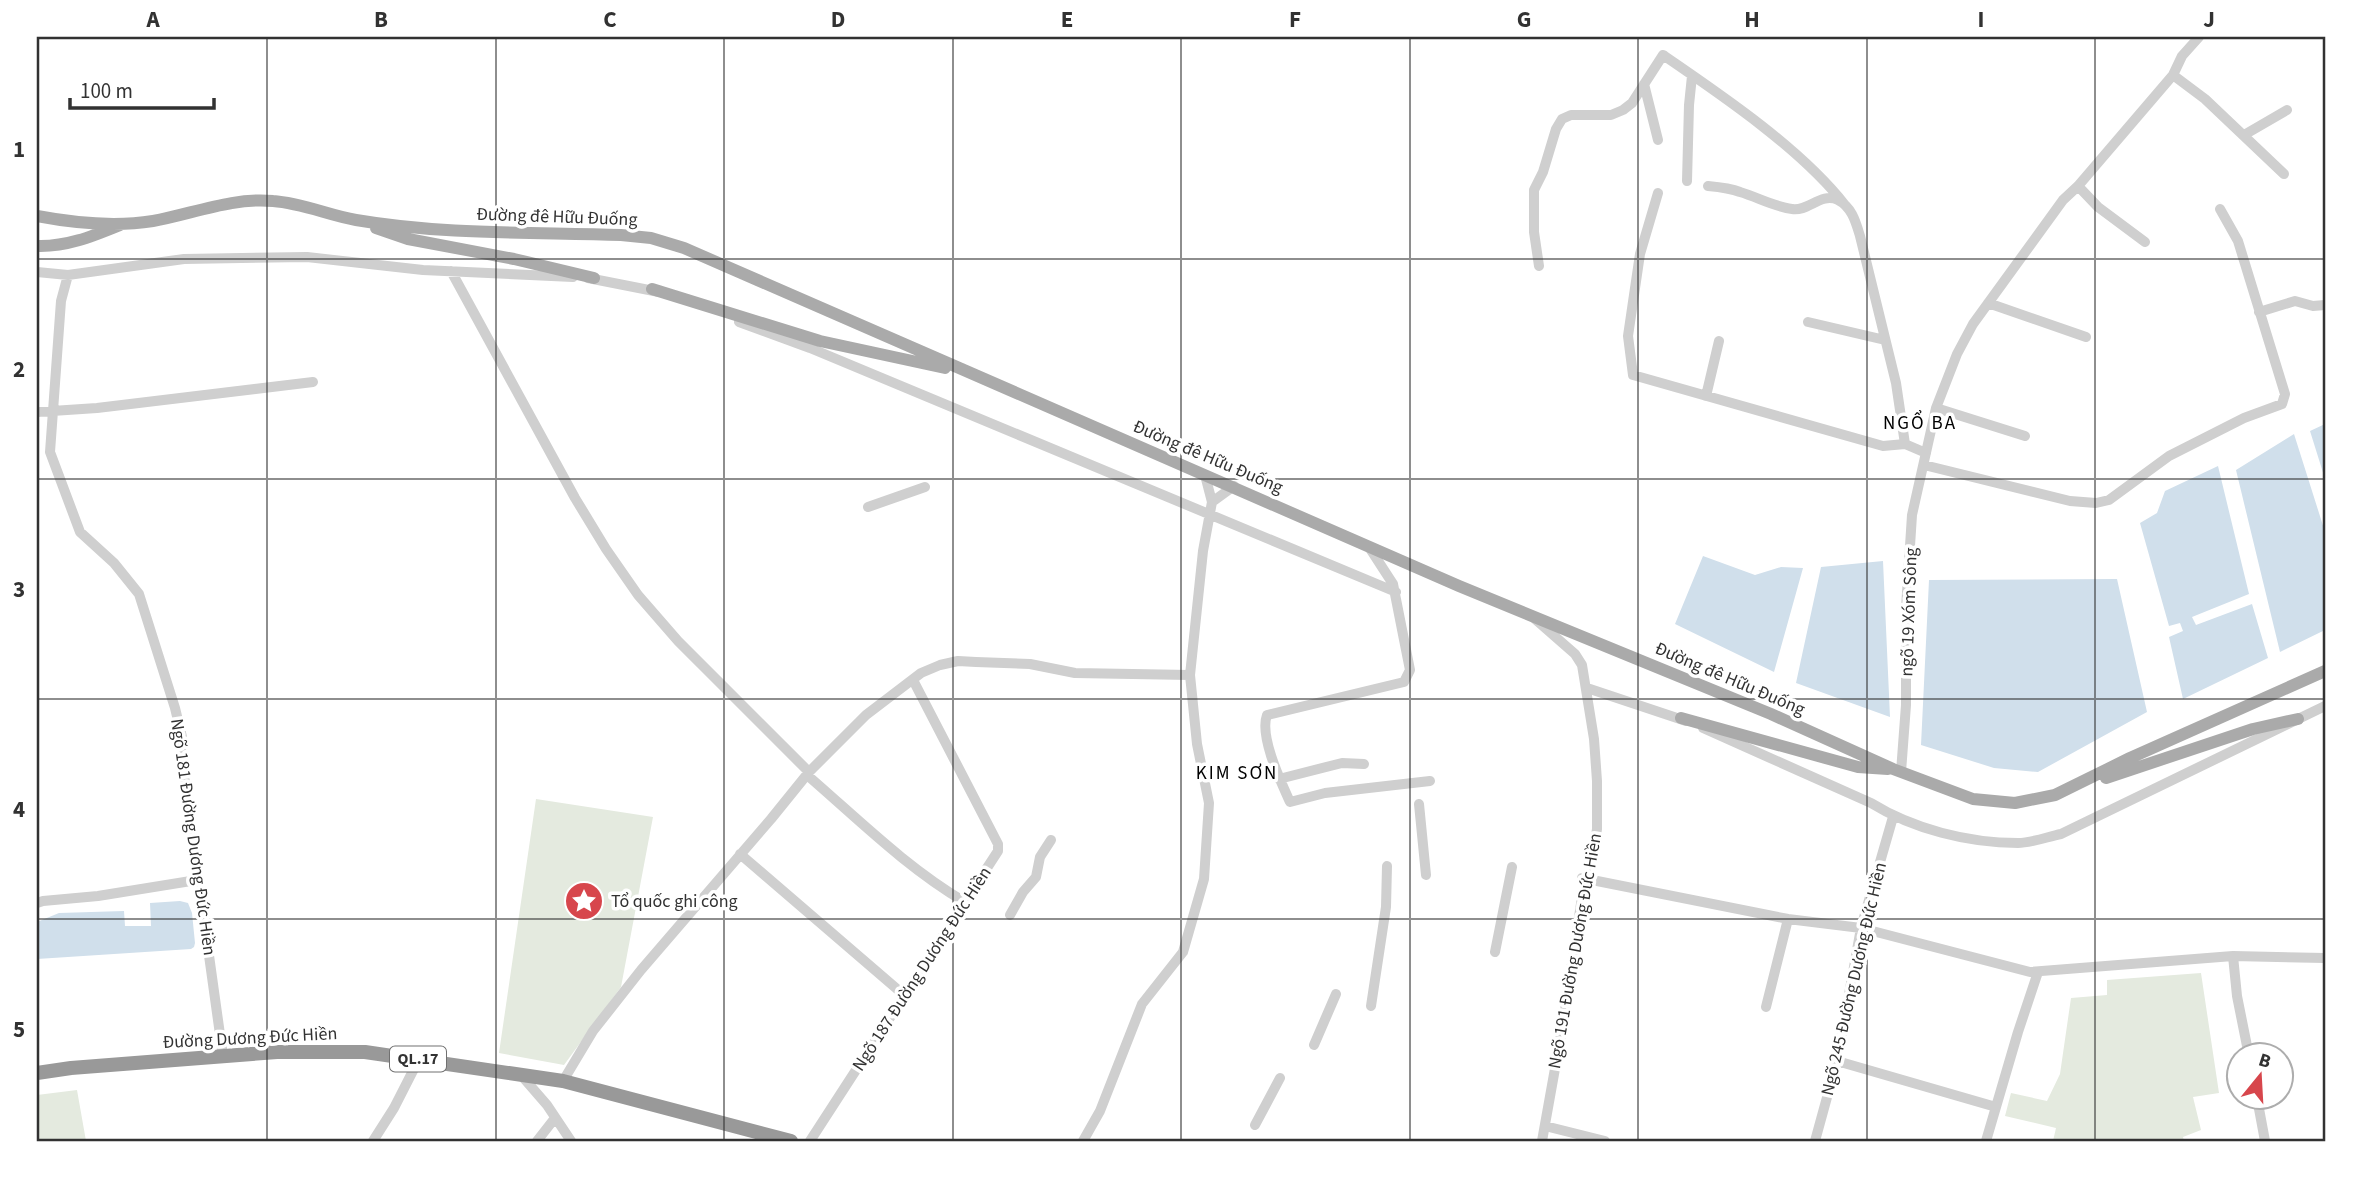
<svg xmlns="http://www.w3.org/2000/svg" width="2362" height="1178" font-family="'Source Sans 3',sans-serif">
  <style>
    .green { fill: #e4eadf }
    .water { fill: #d0dfeb }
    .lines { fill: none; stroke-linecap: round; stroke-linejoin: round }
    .minor { stroke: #cfcfcf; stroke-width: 10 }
    .major { stroke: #aaa; stroke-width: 12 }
    .highway { stroke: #999; stroke-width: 14 }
    .grid { fill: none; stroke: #323232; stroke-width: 2; stroke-opacity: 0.55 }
    .labels { text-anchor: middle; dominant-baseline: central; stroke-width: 7; stroke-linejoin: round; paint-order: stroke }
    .shield { fill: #fff; stroke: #707070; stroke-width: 2 }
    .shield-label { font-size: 16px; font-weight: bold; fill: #323232 }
    .street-label { font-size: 18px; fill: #323232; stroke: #fff }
    .poi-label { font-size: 18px; fill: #323232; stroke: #fff; text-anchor: start }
    .neighbourhood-label { font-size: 19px; letter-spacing: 2px; fill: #000; stroke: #fff }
    .neatline { fill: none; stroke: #323232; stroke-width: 2.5 }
    .grid-label { font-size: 23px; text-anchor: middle; font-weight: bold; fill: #323232 }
  </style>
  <rect width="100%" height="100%" fill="#fff"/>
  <path class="green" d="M536 799 653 817 621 987 564 1065 499 1053Z
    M2201 973 2219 1093 2193 1097 2201 1130 2183 1137 2184 1141H2053L2056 1128 2005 1116 2011 1093 2047 1101 2060 1074 2071 998 2107 995V980Z
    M77 1090 86 1141H37V1095Z"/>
  <path class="water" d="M2325 424V479L2310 431Z
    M2294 434 2325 532V630L2280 652 2236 470Z
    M2218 466 2249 594 2192 617 2196 625 2252 604 2268 658 2183 699 2169 637 2183 631 2180 623 2169 626 2140 523 2157 513 2165 491Z
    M1703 556 1755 575 1781 567 1803 568 1774 672 1675 624Z
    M1883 561 1890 717 1796 683 1821 567Z
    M2117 579 2147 712 2038 772 1994 768 1921 745 1929 580Z
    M180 901 188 903 192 913 195 943 194 947 191 949 37 959V922L59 913 124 911 125 926H151L150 903Z"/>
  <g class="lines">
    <path class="minor" d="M2173 75 2182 56 2199 37
      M1644 84 1658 140
      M2244 135 2287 110
      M1687 181 1689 105 1692 76
      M1708 186C1719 187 1730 188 1740 192 1757 197 1775 207 1792 209 1808 212 1821 192 1838 200 1852 207 1856 223 1860 236L1896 383 1905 444
      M2078 186 2098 207 2145 242
      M1658 193 1640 254 1628 336 1633 375 1883 446 1905 444 1926 453
      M1539 266 1534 232V190L1543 172 1556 129 1562 119 1571 115H1611L1623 110 1632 103 1663 55C1723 96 1801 149 1845 205
      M451 271 575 498 606 549 638 595 678 641 809 772
      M37 272 68 275 184 259 307 257 423 270 573 277
      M68 275 61 301 50 452 80 532 114 563 139 594 175 708 182 737 181 751 197 880 201 898 223 1056
      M588 278 659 292
      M1988 303 2086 337
      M2259 312 2295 301 2313 306 2325 305
      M739 322 810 348 1396 592
      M1808 322 1885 340
      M1706 396 1719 341
      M1936 408 2025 436
      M37 412 97 408 313 382
      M1924 465 2070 501 2096 503 2109 500 2169 456 2244 418 2282 404 2285 394 2238 241 2220 209
      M1212 502 1234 486
      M868 507 925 487
      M1369 547 1393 584 1410 670 1404 682 1267 715C1259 736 1281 782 1290 802L1325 793 1430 781
      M1535 619 1575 654 1582 665 1594 739 1597 781V829L1592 862 1582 897 1563 1024 1542 1141
      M1587 688 1686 721
      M1703 728 1871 803C1913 829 1968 843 2018 843 2031 843 2047 837 2061 834L2325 706
      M1901 772 1906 705V608L1912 515 1936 408 1957 354 1973 324 2063 200 2078 186 2173 75 2205 99 2284 174
      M807 775C858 819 907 868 965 902
      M1279 779 1342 763 1364 764
      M1419 804 1426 875
      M740 854 904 995
      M1582 878 1788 919 1861 928 2030 972 2233 956 2237 996 2249 1056
      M37 903 43 901 98 896 197 880
      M1010 915 1023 892 1036 877 1040 857 1051 840
      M1495 952 1512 867
      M2233 956 2325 958
      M1371 1006 1386 907 1387 866
      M1766 1007 1788 919
      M1314 1045 1336 994
      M1837 1061 1996 1107
      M521 1075 547 1105 571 1141
      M563 1081 593 1031 641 970 771 819 809 772 866 715 921 673 940 665 958 661 976 662 1030 664 1075 673 1190 675
      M2257 1098 2265 1141
      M1255 1125 1280 1078
      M1545 1126 1605 1141
      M373 1141 394 1108 419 1059
      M537 1141 555 1118
      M810 1141 998 851V844L913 680
      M1083 1141 1100 1111 1142 1004 1183 952 1204 879 1209 803 1197 744 1190 675 1203 551 1212 502 1205 475
      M1815 1141 1837 1061 1861 928 1893 817
      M1986 1141 2018 1032 2038 972"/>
    <path class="major" d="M37 216C74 223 115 227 153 221 192 214 233 197 273 201 302 203 328 215 356 220 443 235 533 232 621 235L651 238 684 248 1459 586 1771 714 1893 769 1973 799 2015 803 2055 795 2130 758 2325 671
      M376 228 408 239 514 259 594 278
      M37 246C67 247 93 236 120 225
      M652 289 820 341 945 368
      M1681 718 1858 767 1888 769
      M2106 778 2253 729 2298 719"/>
    <path class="highway" d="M37 1073 71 1068 277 1052H365L563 1081 791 1141"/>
  </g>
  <path class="grid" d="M267 37V1141M496 37V1141M724 37V1141M953 37V1141M1181 37V1141M1410 37V1141M1638 37V1141M1867 37V1141M2095 37V1141M37 259H2325M37 479H2325M37 699H2325M37 919H2325"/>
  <defs>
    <symbol id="sight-disc" viewBox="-11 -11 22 22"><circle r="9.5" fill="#d7464c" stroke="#fff"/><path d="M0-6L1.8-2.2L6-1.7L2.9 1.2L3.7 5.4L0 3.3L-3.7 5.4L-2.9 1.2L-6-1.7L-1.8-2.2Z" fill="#fff"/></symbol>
  </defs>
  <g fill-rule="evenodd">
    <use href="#sight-disc" x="562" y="879" width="44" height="44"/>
  </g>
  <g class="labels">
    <rect class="shield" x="390" y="1046.5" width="56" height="25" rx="5"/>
    <g class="shield-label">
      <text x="418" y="1059">QL.17</text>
    </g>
    <g class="street-label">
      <text transform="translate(557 217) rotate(2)">Đường đê Hữu Đuống</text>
      <text transform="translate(1208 457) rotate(23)">Đường đê Hữu Đuống</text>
      <text transform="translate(1909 612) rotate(-88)">ngõ 19 Xóm Sông</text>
      <text transform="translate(1730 679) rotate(23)">Đường đê Hữu Đuống</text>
      <text transform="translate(193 837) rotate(82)">Ngõ 181 Đường Dương Đức Hiền</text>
      <text transform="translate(1575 951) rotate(-80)">Ngõ 191 Đường Dương Đức Hiền</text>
      <text transform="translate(922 969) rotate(-57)">Ngõ 187 Đường Dương Đức Hiền</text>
      <text transform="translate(1854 979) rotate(-77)">Ngõ 245 Đường Dương Đức Hiền</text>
      <text transform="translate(250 1038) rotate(-3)">Đường Dương Đức Hiền</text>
    </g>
    <g class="poi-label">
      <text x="611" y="901">Tổ quốc ghi công</text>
    </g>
    <g class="neighbourhood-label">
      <text x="1920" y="423">NGỔ BA</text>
      <text x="1237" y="773">KIM SƠN</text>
    </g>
  </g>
  <rect width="2362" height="1178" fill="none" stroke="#ffffff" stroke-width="77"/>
  <g transform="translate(2260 1076) rotate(18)"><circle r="33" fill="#ffffff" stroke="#adadad" stroke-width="2"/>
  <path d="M0-5L12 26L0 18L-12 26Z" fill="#d7464c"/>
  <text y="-10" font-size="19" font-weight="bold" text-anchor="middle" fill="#323232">B</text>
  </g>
  <path d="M70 98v10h144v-10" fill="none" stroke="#323232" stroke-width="3.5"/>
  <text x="80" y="98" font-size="21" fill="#323232" stroke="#ffffff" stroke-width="5" paint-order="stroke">100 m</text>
  <rect x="38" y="38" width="2286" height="1102" class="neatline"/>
  <g class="grid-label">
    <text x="153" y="27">A</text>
    <text x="381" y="27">B</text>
    <text x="610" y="27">C</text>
    <text x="838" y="27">D</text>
    <text x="1067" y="27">E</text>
    <text x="1295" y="27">F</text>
    <text x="1524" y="27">G</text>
    <text x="1752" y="27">H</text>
    <text x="1981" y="27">I</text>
    <text x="2209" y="27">J</text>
    <text x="19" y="157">1</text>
    <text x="19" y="377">2</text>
    <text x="19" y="597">3</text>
    <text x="19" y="817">4</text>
    <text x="19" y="1037">5</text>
  </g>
</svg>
